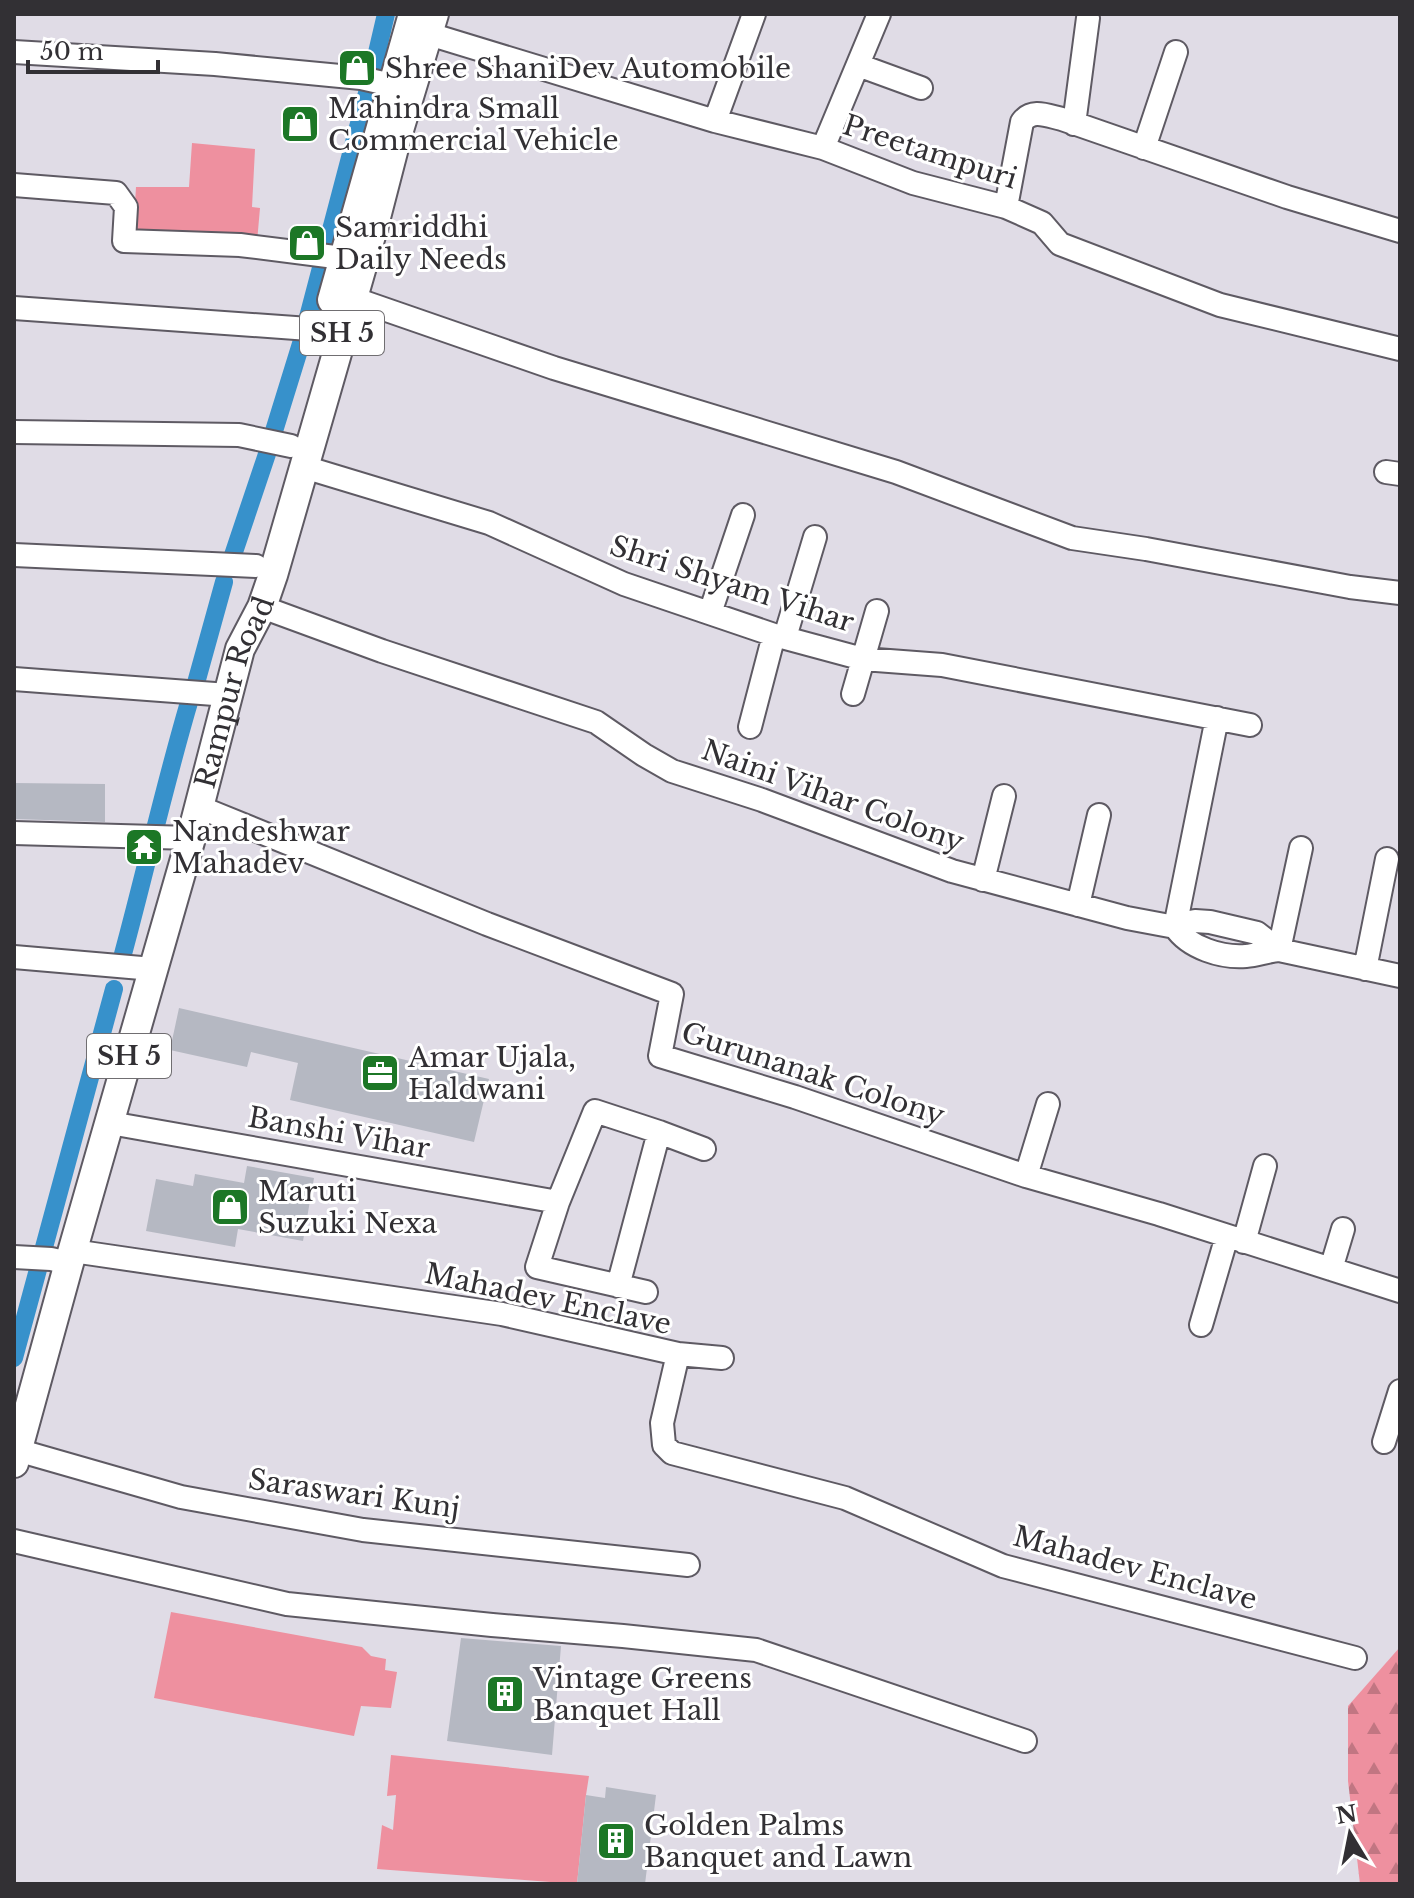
<svg xmlns="http://www.w3.org/2000/svg" width="1414" height="1898" font-family="'Libre Baskerville',serif">
  <style>
    .green { fill: #ee909f }
    .forest { fill: url(#forest-firs) }
    .lines { fill: none; stroke-linecap: round; stroke-linejoin: round }
    .canal { stroke: #3791cb; stroke-width: 18 }
    .building { fill: #b5b8c2 }
    .minor-casing { stroke: #5e5a63; stroke-width: 26 }
    .major-casing { stroke: #5e5a63; stroke-width: 32 }
    .minor { stroke: #fff; stroke-width: 22 }
    .major { stroke: #fff; stroke-width: 28 }
    .labels { text-anchor: middle; dominant-baseline: central; stroke-width: 6; stroke-linejoin: round; paint-order: stroke }
    .shield { fill: #fff; stroke: #706e71; stroke-width: 2 }
    .shield-label { font-size: 26px; font-weight: bold; fill: #323034 }
    .poi-label { font-size: 28px; fill: #323034; stroke: #fff; text-anchor: start }
    .street-label { font-size: 28px; fill: #323034; stroke: #fff }
  </style>
  <defs>
    <pattern id="forest-firs" width="22" height="20" patternUnits="userSpaceOnUse" patternTransform="scale(2)"><rect width="22" height="20" fill="#ee909f"/><path d="M5 1l3.5 6h-7zM16 11l3.5 6h-7z" fill="#c17682"/></pattern>
  </defs>
  <rect width="100%" height="100%" fill="#e0dce6"/>
  <path class="green" d="M192 143 255 149 252 207 260 208 257 242 133 237 136 187H189Z
    M171 1612 362 1647 371 1656 386 1659 385 1670 397 1672 391 1708 361 1706 354 1736 154 1698Z
    M391 1755 589 1776 586 1795 577 1884 377 1869 382 1825 393 1830 396 1795 387 1796Z"/>
  <path class="forest" d="M1400 1647V1884H1360L1348 1781V1706Z"/>
  <g class="lines">
    <path class="canal" d="M307 321 372 74 386 14
      M274 431 304 334
      M231 561 268 451
      M196 683 224 582
      M123 954C146 869 165 783 190 699
      M14 1358 114 989"/>
  </g>
  <path class="building" d="M14 783 105 784V822L14 819Z
    M179 1008 489 1079 474 1142 290 1100 298 1063 251 1052 247 1067 170 1050Z
    M247 1166 314 1178 303 1241 238 1229 235 1247 146 1231 156 1179 193 1186 195 1174 244 1183Z
    M461 1638 561 1646 552 1755 447 1741Z
    M606 1787 656 1795 645 1884H577L586 1795 605 1798Z"/>
  <g class="lines">
    <defs>
      <path id="minor" d="M429 34 715 121 823 148 913 183 1006 207 1042 223 1060 244 1220 305 1400 349
        M14 52 215 64 361 78 392 85
        M858 65 921 88
        M715 121 754 14
        M1074 124 1088 18
        M823 148 879 14
        M1144 148 1176 52
        M14 185 116 193 126 207 124 241 240 245 343 258
        M1006 207 1022 122C1032 108 1048 116 1062 119L1287 197 1400 231
        M352 298 554 368 896 472 1072 538 1146 549 1350 587 1400 593
        M14 308 323 330
        M14 432 239 435 291 446
        M304 467 489 523 624 584 774 635 863 659 942 665 1250 725
        M1386 472 1400 474
        M14 555 256 566
        M262 607 382 651 596 722 644 755 672 771 762 800 952 871 1127 918 1175 927 1179 924 1195 921 1210 922 1257 933 1279 950 1400 976
        M710 613 743 515
        M785 637 815 537
        M14 679 228 695
        M853 694 877 611
        M1217 718 1175 927C1189 948 1222 958 1246 956 1257 955 1268 951 1279 950L1301 848
        M750 727 774 635
        M199 807 487 924 672 994 660 1056 795 1097 1026 1176 1159 1214 1400 1291
        M14 833 191 838
        M983 880 1004 796
        M1078 905 1099 815
        M14 957 153 969
        M1365 969 1387 859
        M110 1123 558 1202
        M1026 1176 1048 1104
        M1244 1242 1265 1166
        M73 1251 502 1314 678 1354 662 1423 664 1445 672 1453 845 1498 1003 1566 1355 1658
        M14 1257 51 1259 69 1263
        M1331 1269 1343 1229
        M618 1286 659 1132
        M646 1292 537 1267 558 1202 595 1111 659 1132 704 1149
        M1201 1325 1227 1236
        M678 1354 722 1358
        M1384 1442 1400 1391
        M17 1450 181 1497 363 1530 688 1565
        M14 1541 287 1604 492 1625 623 1636 756 1650 1025 1741"/>
      <g id="major">
        <path d="M332 300 413 14"/>
        <path id="s1" d="M14 1463 69 1263 191 838 240 649 262 607 273 575 374 225 396 140 434 14"/>
      </g>
    </defs>
    <use href="#minor" class="minor-casing"/>
    <use href="#major" class="major-casing"/>
    <use href="#minor" class="minor"/>
    <use href="#major" class="major"/>
  </g>
  <defs>
    <symbol id="shop-square" viewBox="-11 -11 22 22"><rect x="-9" y="-9" width="18" height="18" rx="4" fill="#1c7726" stroke="#fff"/><path d="M-5-2.5h2.3a2.7 3.5 0 0 1 5.4 0H5L5.5 6h-11ZM-1.5-2.5h3a1.5 2.3 0 0 0-3 0Z" fill="#fff"/></symbol>
    <symbol id="temple-square" viewBox="-11 -11 22 22"><rect x="-9" y="-9" width="18" height="18" rx="4" fill="#1c7726" stroke="#fff"/><path d="M0-6L5-2H3V0L6.5 2.5H4V6H1.5V3h-3V6H-4V2.5H-6.5L-3 0V-2H-5Z" fill="#fff"/></symbol>
    <symbol id="office-square" viewBox="-11 -11 22 22"><rect x="-9" y="-9" width="18" height="18" rx="4" fill="#1c7726" stroke="#fff"/><path d="M-6-3h4V-5.5h4V-3h4V5H-6ZM-1-4.5V-3h2v-1.5ZM-6 0V1H6V0Z" fill="#fff"/></symbol>
    <symbol id="building-square" viewBox="-11 -11 22 22"><rect x="-9" y="-9" width="18" height="18" rx="4" fill="#1c7726" stroke="#fff"/><path d="M-4-6H4V6H1V3H-1V6H-4ZM-2.5-4.3h1.7v1.8h-1.7ZM.8-4.3h1.7v1.8H.8ZM-2.5-1h1.7V.8h-1.7ZM.8-1h1.7V.8H.8Z" fill="#fff"/></symbol>
  </defs>
  <g fill-rule="evenodd">
    <use href="#shop-square" x="335" y="46" width="44" height="44"/>
    <use href="#shop-square" x="278" y="102" width="44" height="44"/>
    <use href="#shop-square" x="285" y="221" width="44" height="44"/>
    <use href="#temple-square" x="122" y="825" width="44" height="44"/>
    <use href="#office-square" x="358" y="1051" width="44" height="44"/>
    <use href="#shop-square" x="208" y="1185" width="44" height="44"/>
    <use href="#building-square" x="483" y="1672" width="44" height="44"/>
    <use href="#building-square" x="594" y="1819" width="44" height="44"/>
  </g>
  <g class="labels">
    <g class="shield">
      <rect x="300" y="311" width="84" height="44" rx="6"/>
      <rect x="87" y="1034" width="84" height="44" rx="6"/>
    </g>
    <g class="shield-label">
      <text x="342" y="333">SH 5</text>
      <text x="129" y="1056">SH 5</text>
    </g>
    <g class="poi-label">
      <text x="385" y="68">Shree ShaniDev Automobile</text>
      <text x="328" y="108">Mahindra Small<tspan x="328" dy="32">Commercial Vehicle</tspan></text>
      <text x="335" y="227">Samriddhi<tspan x="335" dy="32">Daily Needs</tspan></text>
      <text x="172" y="831">Nandeshwar<tspan x="172" dy="32">Mahadev</tspan></text>
      <text x="408" y="1057">Amar Ujala,<tspan x="408" dy="32">Haldwani</tspan></text>
      <text x="258" y="1191">Maruti<tspan x="258" dy="32">Suzuki Nexa</tspan></text>
      <text x="533" y="1678">Vintage Greens<tspan x="533" dy="32">Banquet Hall</tspan></text>
      <text x="644" y="1825">Golden Palms<tspan x="644" dy="32">Banquet and Lawn</tspan></text>
    </g>
    <g class="street-label">
      <text transform="translate(930 152) rotate(18)">Preetampuri</text>
      <text transform="translate(732 584) rotate(18)">Shri Shyam Vihar</text>
      <text stroke="none"><textPath href="#s1" startOffset="802">Rampur Road</textPath></text>
      <text transform="translate(833 796) rotate(20)">Naini Vihar Colony</text>
      <text transform="translate(813 1074) rotate(18)">Gurunanak Colony</text>
      <text transform="translate(339 1133) rotate(10)">Banshi Vihar</text>
      <text transform="translate(548 1299) rotate(12)">Mahadev Enclave</text>
      <text transform="translate(354 1494) rotate(8)">Saraswari Kunj</text>
      <text transform="translate(1135 1568) rotate(15)">Mahadev Enclave</text>
    </g>
  </g>
  <rect width="1414" height="1898" fill="none" stroke="#323034" stroke-width="32"/>
  <g transform="translate(1350 1834) rotate(350)" stroke="#ffffff" stroke-width="6" paint-order="stroke">
  <path d="M0-6L14 30L0 20L-14 30Z" fill="#323034"/>
  <text y="-12" font-size="22" font-weight="bold" text-anchor="middle" fill="#323034">N</text>
  </g>
  <path d="M28 60v12h130v-12" fill="none" stroke="#323034" stroke-width="4"/>
  <text x="40" y="60" font-size="24" fill="#323034" stroke="#ffffff" stroke-width="6" paint-order="stroke">50 m</text>
</svg>
